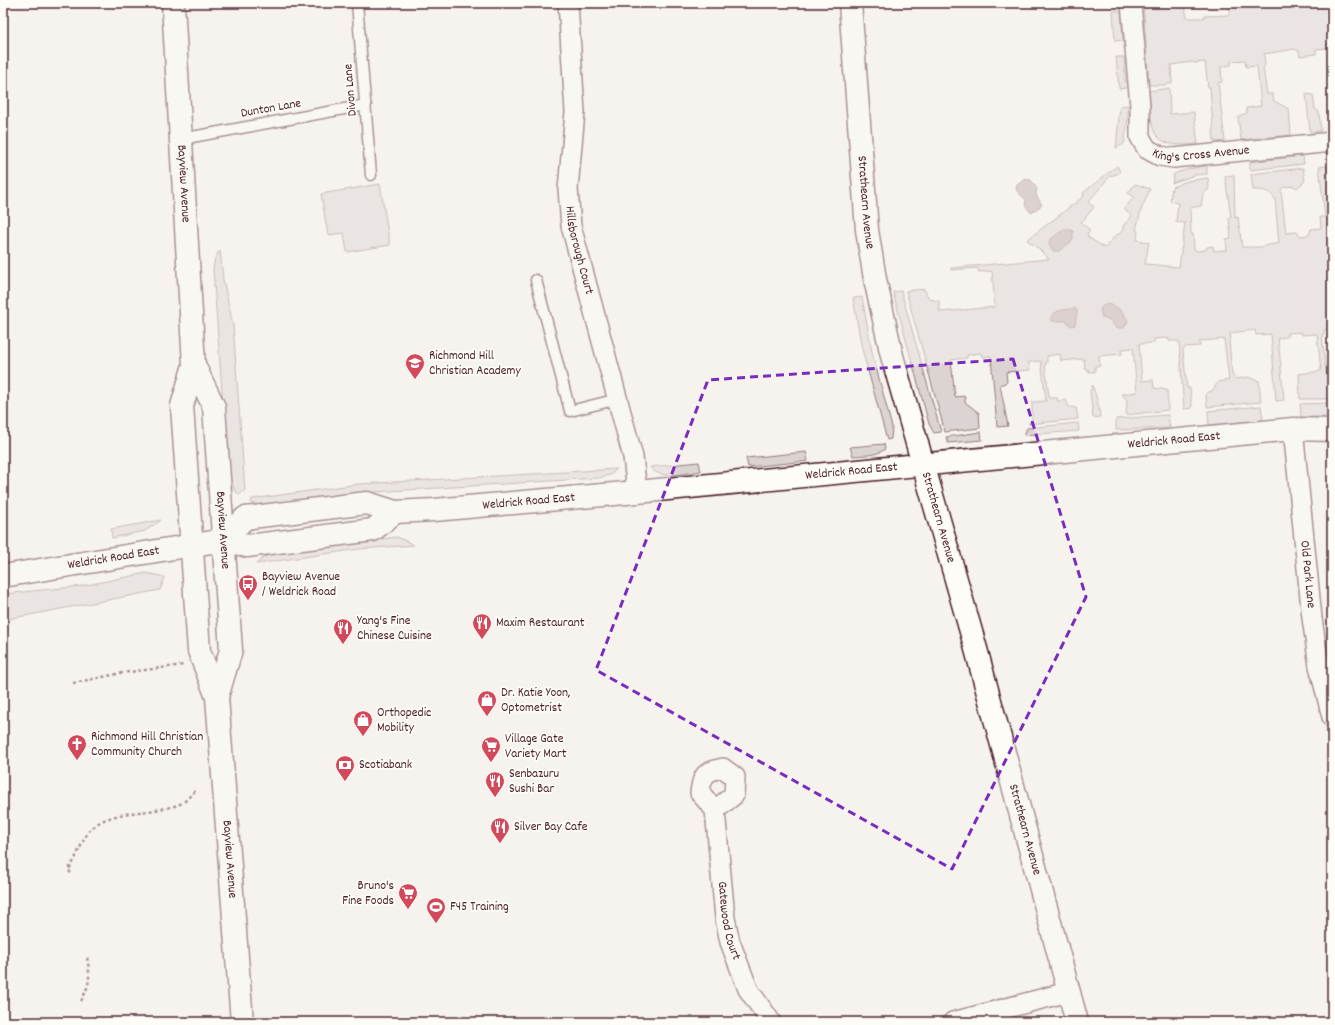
<svg xmlns="http://www.w3.org/2000/svg" width="1335" height="1025" font-family="Dekko,sans-serif">
  <style>
    .green { fill: #dcd4d2; stroke: #937a7e }
    .water { fill: #bbabac; stroke: #8e7378 }
    .lines { fill: none; stroke-linecap: round; stroke-linejoin: round }
    .service-casing { stroke: #4a1f2b; stroke-width: 13 }
    .minor-casing { stroke: #4a1f2b; stroke-width: 22 }
    .tertiary-casing { stroke: #4a1f2b; stroke-width: 25 }
    .secondary-casing { stroke: #4a1f2b; stroke-width: 25 }
    .path { stroke: #4a1f2b; stroke-width: 2.5; stroke-dasharray: 3 3; stroke-linecap: butt }
    .service { stroke: #fdfcf7; stroke-width: 10 }
    .minor { stroke: #fdfcf7; stroke-width: 19 }
    .tertiary { stroke: #fdfcf7; stroke-width: 22 }
    .secondary { stroke: #fdfcf7; stroke-width: 22 }
    .marked { fill: none; stroke: #7b2cbf; stroke-width: 3; stroke-dasharray: 8 5; stroke-linejoin: round }
    .labels { text-anchor: middle; dominant-baseline: central; stroke-width: 3.5; stroke-linejoin: round; paint-order: stroke }
    .street-label { font-size: 13px; fill: #4a1f2b; stroke: #fdfcf7 }
    .poi-label { font-size: 13px; fill: #4a1f2b; stroke: #fdfcf7; text-anchor: start }
  </style>
  <rect width="100%" height="100%" fill="#f6f3ef"/>
  <filter id="ink" filterUnits="userSpaceOnUse"><feTurbulence type="fractalNoise" baseFrequency=".025" numOctaves="2"/><feDisplacementMap in="SourceGraphic" scale="8" xChannelSelector="R" yChannelSelector="G"/><feConvolveMatrix kernelMatrix="1 2 1 2 8 2 1 2 1" color-interpolation-filters="sRGB"/></filter>
  <g filter="url(#ink)">
    <path class="green" d="M1143 3H1172L1178 7H1185L1187 18H1204V16L1229 15 1230 12 1229 3H1332V41L1327 44V48L1316 49V54L1300 56 1299 51 1295 49 1264 54 1265 65 1263 68 1267 94H1272L1274 101 1289 109 1291 135 1241 140 1238 117 1247 113 1246 108 1261 106 1257 66 1246 67 1245 60 1231 61V65L1221 67 1222 82 1218 83 1225 141 1214 142 1210 87H1208L1205 62 1194 63 1192 62 1171 65 1172 83 1165 85H1149Z
      M1113 11H1121L1123 40 1115 41Z
      M1116 57H1124L1126 88 1119 89Z
      M1169 88 1170 114 1194 112 1198 144C1149 149 1152 132 1149 91Z
      M1306 94 1313 95 1315 109 1319 112 1321 131 1310 132Z
      M1128 105V119L1124 144 1116 148 1120 106Z
      M1303 156 1304 164 1250 170V162Z
      M1117 166 1120 171 1117 174 1110 176 1088 202 1094 207 1081 223 1090 230 1087 233 1089 238 1105 248 1116 235 1119 234 1123 230V226L1132 216 1124 209 1134 197 1128 193 1135 184 1150 189 1141 210 1136 230 1138 231 1137 240 1149 242 1145 264 1179 267 1185 223 1176 222 1178 203 1170 201 1172 187 1187 181 1208 178 1209 189 1203 194 1201 206 1190 208 1191 234H1193L1194 249 1197 251 1205 250 1207 247 1213 246 1214 251 1227 250 1226 239 1231 238 1229 217H1231L1225 176 1234 175 1235 218 1238 217 1242 247H1260L1279 243 1275 199C1270 190 1262 190 1253 190L1251 174 1303 168 1305 181 1297 188 1294 186 1284 187 1281 190 1286 233 1297 232 1300 236 1309 235 1311 229 1321 228 1320 217H1325L1319 167 1327 166 1332 208V329L1324 330V334L1322 335 1329 399H1300L1299 374 1321 371 1317 334 1302 335 1301 332 1287 333V337L1278 338 1284 400 1276 401 1271 334 1256 335 1255 330 1230 333 1231 339 1229 340 1232 375 1237 379 1248 377 1259 381 1261 402 1207 407 1206 393 1212 391 1218 382 1229 380 1224 339 1200 341V346L1185 347 1183 350 1187 388H1190L1192 408 1184 409 1179 341H1169V338L1154 339V343L1139 344 1142 381 1153 380 1154 388 1167 390 1168 410 1126 415 1127 400 1122 394 1137 392 1133 348 1121 349 1122 354 1099 356 1100 366H1095V372H1089L1088 369H1085L1084 359 1061 361 1060 354 1047 356V363H1045L1049 398H1057L1058 401 1066 400 1069 407 1076 408 1078 419 1029 424 1032 419V402L1046 401 1041 361 1029 362 1030 370 1006 372 1007 382 1000 385 1008 426 997 427 991 356 982 357 981 353 967 355V358L951 360 955 397 965 396V402L979 413 980 428 945 432 906 291 924 289 929 299 939 301 940 312 995 307 992 271 979 272 978 268 951 270V268L1049 259 1039 249 1027 240 1084 196 1083 193Z
      M1207 166V174L1194 175 1172 183 1174 174 1188 169Z
      M380 184 390 245 347 252 344 233 328 235 321 194Z
      M220 250 223 279 233 325 245 490 239 495 234 489 228 473 213 269 215 258Z
      M901 291 941 432 934 433 929 424 893 292Z
      M862 297 872 352 892 427 891 439 887 440 862 349 853 298Z
      M1092 385C1096 395 1099 405 1100 417L1093 418 1090 390 1092 389Z
      M1329 403 1332 417H1301L1300 404Z
      M1261 406 1263 420 1209 425 1208 411Z
      M1168 415 1170 428 1116 430V419Z
      M1078 423 1079 431 1024 435 1027 428Z
      M981 432 982 440 948 443 946 437Z
      M884 444 885 449C877 456 863 455 853 456L850 447Z
      M806 452 808 461 748 467 746 458Z
      M699 462 701 471C687 473 660 481 650 467Z
      M617 469 610 475 599 478 358 493 263 506 251 503 252 499 359 484Z
      M161 520 145 531 112 538 111 529Z
      M397 537 414 545 359 549 256 564 264 557 276 553Z
      M146 573 165 577 160 590 3 620V594L82 586Z"/>
    <path class="water" d="M1025 179 1031 180 1037 189 1036 195 1042 205 1031 213 1025 205 1026 200 1016 190 1017 185Z
      M1064 229H1069L1073 231V240L1059 251H1053L1049 245 1050 240Z
      M1108 304C1119 307 1123 312 1128 321L1124 328H1116L1110 320 1102 318 1100 309 1103 306Z
      M1075 308 1077 311 1075 325 1071 326 1066 321H1052L1051 317C1058 308 1065 311 1075 308Z"/>
    <g class="lines">
      <defs>
        <path id="service" d="M357 3 371 175
          M181 139 366 105
          M536 280 570 411 618 399"/>
        <g id="minor">
          <path id="s1" d="M568 3 575 112 568 189 571 226 633 457 637 492"/>
          <path id="s2" d="M1131 3 1140 106V137L1147 149 1160 156 1173 158 1332 142"/>
          <path id="s3" d="M1293 429 1312 618 1319 666 1332 717"/>
          <path id="s4" d="M715 810 734 795 735 777 723 768C705 771 702 775 700 793L715 810 725 918 730 942 748 989 771 1022"/>
          <path d="M953 1022 1068 992"/>
        </g>
        <g id="tertiary">
          <path id="s5" d="M850 3 867 230 875 279 892 356 976 649 1077 1022"/>
          <path id="s6" d="M224 540 245 518 367 503 395 512 434 510 637 492 1293 429 1332 430"/>
          <path id="s7" d="M3 576 224 540 247 546 373 530 395 512"/>
        </g>
        <g id="secondary">
          <path id="s8" d="M173 3 194 365 182 406 199 651 217 697 242 1022"/>
          <path id="s9" d="M194 365 214 407 231 650 217 697"/>
        </g>
      </defs>
      <use href="#service" class="service-casing"/>
      <use href="#minor" class="minor-casing"/>
      <use href="#tertiary" class="tertiary-casing"/>
      <use href="#secondary" class="secondary-casing"/>
      <path class="path" d="M73 683 122 673 184 665
        M71 873 68 870C78 858 83 834 94 826 118 808 153 815 180 804 186 802 191 794 196 790
        M81 1001C91 983 90 976 87 956"/>
      <use href="#service" class="service"/>
      <use href="#minor" class="minor"/>
      <use href="#tertiary" class="tertiary"/>
      <use href="#secondary" class="secondary"/>
    </g>
  </g>
  <path d="M0 0H1335V1025H0ZM1013 359 1086 597 952 869 596 670 708 380Z" fill="#f6f3ef" fill-opacity=".55" fill-rule="evenodd"/>
  <path class="marked" d="M1013 359 1086 597 952 869 596 670 708 380Z"/>
  <defs>
    <symbol id="school-pin" viewBox="-11 -11 22 30"><path d="M0 17L-7.5 6A9.5 9.5 0 1 1 7.5 6Z" fill="#d1495b" stroke="#fdfcf7"/><path d="M0-5L7-2L0 1L-7-2ZM-4 1L0 2.5L4 1V4Q0 6-4 4Z" fill="#fff"/></symbol>
    <symbol id="bus-pin" viewBox="-11 -11 22 30"><path d="M0 17L-7.5 6A9.5 9.5 0 1 1 7.5 6Z" fill="#d1495b" stroke="#fdfcf7"/><path d="M-5-6H5V4H4V6H2V4H-2V6H-4V4H-5ZM-3.5-4V0h7V-4ZM-3.5 1.2v1.5H-2V1.2ZM2 1.2v1.5H3.5V1.2Z" fill="#fff"/></symbol>
    <symbol id="restaurant-pin" viewBox="-11 -11 22 30"><path d="M0 17L-7.5 6A9.5 9.5 0 1 1 7.5 6Z" fill="#d1495b" stroke="#fdfcf7"/><path d="M-5-6h1v4h1v-4h1v4h1v-4h1v5L-1.5 .5V6h-2V.5L-5-1ZM5-6V6H3V1.5H1.5Q1.5-4 5-6Z" fill="#fff"/></symbol>
    <symbol id="shop-pin" viewBox="-11 -11 22 30"><path d="M0 17L-7.5 6A9.5 9.5 0 1 1 7.5 6Z" fill="#d1495b" stroke="#fdfcf7"/><path d="M-5-2.5h2.3a2.7 3.5 0 0 1 5.4 0H5L5.5 6h-11ZM-1.5-2.5h3a1.5 2.3 0 0 0-3 0Z" fill="#fff"/></symbol>
    <symbol id="church-pin" viewBox="-11 -11 22 30"><path d="M0 17L-7.5 6A9.5 9.5 0 1 1 7.5 6Z" fill="#d1495b" stroke="#fdfcf7"/><path d="M-1.2-6h2.4v3.5h3.3v2.4h-3.3V6h-2.4V-.1h-3.3v-2.4h3.3Z" fill="#fff"/></symbol>
    <symbol id="supermarket-pin" viewBox="-11 -11 22 30"><path d="M0 17L-7.5 6A9.5 9.5 0 1 1 7.5 6Z" fill="#d1495b" stroke="#fdfcf7"/><path d="M-6-5.5h2.5l.6 2H6L4.5 2H-2.5L-4.4-4H-6ZM-1.5 3.2a1.3 1.3 0 1 0 .1 0ZM3 3.2a1.3 1.3 0 1 0 .1 0Z" fill="#fff"/></symbol>
    <symbol id="bank-pin" viewBox="-11 -11 22 30"><path d="M0 17L-7.5 6A9.5 9.5 0 1 1 7.5 6Z" fill="#d1495b" stroke="#fdfcf7"/><path d="M-6-4H6V4H-6ZM0-2.3a2.3 2.3 0 1 0 0 4.6a2.3 2.3 0 1 0 0-4.6Z" fill="#fff"/></symbol>
    <symbol id="stadium-pin" viewBox="-11 -11 22 30"><path d="M0 17L-7.5 6A9.5 9.5 0 1 1 7.5 6Z" fill="#d1495b" stroke="#fdfcf7"/><path d="M0-5a6.5 5 0 1 0 0 10a6.5 5 0 1 0 0-10ZM-3.5-1.8h7v3.6h-7Z" fill="#fff"/></symbol>
  </defs>
  <g fill-rule="evenodd">
    <use href="#school-pin" x="404" y="352" width="22" height="30"/>
    <use href="#bus-pin" x="237" y="573" width="22" height="30"/>
    <use href="#restaurant-pin" x="471" y="612" width="22" height="30"/>
    <use href="#restaurant-pin" x="332" y="617" width="22" height="30"/>
    <use href="#shop-pin" x="476" y="689" width="22" height="30"/>
    <use href="#shop-pin" x="352" y="709" width="22" height="30"/>
    <use href="#church-pin" x="66" y="733" width="22" height="30"/>
    <use href="#supermarket-pin" x="480" y="735" width="22" height="30"/>
    <use href="#bank-pin" x="334" y="754" width="22" height="30"/>
    <use href="#restaurant-pin" x="484" y="770" width="22" height="30"/>
    <use href="#restaurant-pin" x="489" y="816" width="22" height="30"/>
    <use href="#supermarket-pin" x="397" y="882" width="22" height="30"/>
    <use href="#stadium-pin" x="425" y="896" width="22" height="30"/>
  </g>
  <g class="labels">
    <g class="street-label">
      <text transform="translate(351 90) rotate(-95)">Divon Lane</text>
      <text transform="translate(271 109) rotate(-10)">Dunton Lane</text>
      <text stroke="none"><textPath href="#s2" startOffset="204">King's Cross Avenue</textPath></text>
      <text stroke="none"><textPath href="#s8" startOffset="181">Bayview Avenue</textPath></text>
      <text stroke="none"><textPath href="#s5" startOffset="200">Strathearn Avenue</textPath></text>
      <text stroke="none"><textPath href="#s1" startOffset="249">Hillsborough Court</textPath></text>
      <text stroke="none"><textPath href="#s6" startOffset="965">Weldrick Road East</textPath></text>
      <text stroke="none"><textPath href="#s6" startOffset="641">Weldrick Road East</textPath></text>
      <text stroke="none"><textPath href="#s6" startOffset="317">Weldrick Road East</textPath></text>
      <text stroke="none"><textPath href="#s5" startOffset="524">Strathearn Avenue</textPath></text>
      <text stroke="none"><textPath href="#s9" startOffset="170">Bayview Avenue</textPath></text>
      <text stroke="none"><textPath href="#s7" startOffset="112">Weldrick Road East</textPath></text>
      <text stroke="none"><textPath href="#s3" startOffset="146">Old Park Lane</textPath></text>
      <text stroke="none"><textPath href="#s5" startOffset="848">Strathearn Avenue</textPath></text>
      <text stroke="none"><textPath href="#s8" startOffset="863">Bayview Avenue</textPath></text>
      <text stroke="none"><textPath href="#s4" startOffset="230">Gatewood Court</textPath></text>
    </g>
    <g class="poi-label">
      <text x="429" y="356">Richmond Hill<tspan x="429" dy="15">Christian Academy</tspan></text>
      <text x="262" y="577">Bayview Avenue<tspan x="262" dy="15">/ Weldrick Road</tspan></text>
      <text x="357" y="621">Yang's Fine<tspan x="357" dy="15">Chinese Cuisine</tspan></text>
      <text x="496" y="623">Maxim Restaurant</text>
      <text x="501" y="693">Dr. Katie Yoon,<tspan x="501" dy="15">Optometrist</tspan></text>
      <text x="377" y="713">Orthopedic<tspan x="377" dy="15">Mobility</tspan></text>
      <text x="91" y="737">Richmond Hill Christian<tspan x="91" dy="15">Community Church</tspan></text>
      <text x="505" y="739">Village Gate<tspan x="505" dy="15">Variety Mart</tspan></text>
      <text x="359" y="765">Scotiabank</text>
      <text x="509" y="774">Senbazuru<tspan x="509" dy="15">Sushi Bar</tspan></text>
      <text x="514" y="827">Silver Bay Cafe</text>
      <text x="394" y="886" text-anchor="end">Bruno's<tspan x="394" dy="15">Fine Foods</tspan></text>
      <text x="450" y="907">F45 Training</text>
    </g>
  </g>
  <rect width="1335" height="1025" fill="none" stroke="#fdfcf7" stroke-width="16"/>
  <rect x="8" y="8" width="1319" height="1009" fill="none" stroke="#4a1f2b" stroke-width="1.5" filter="url(#ink)"/>
</svg>
